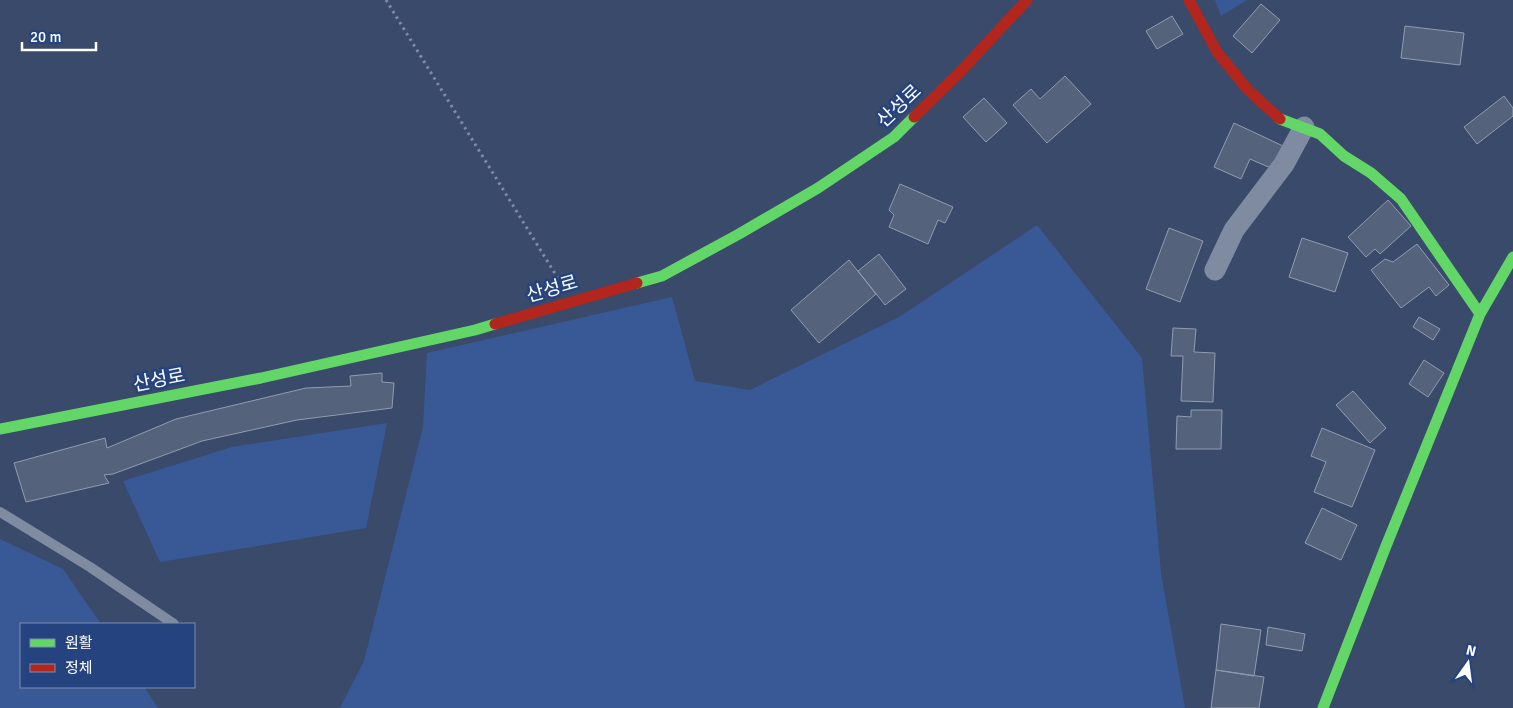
<svg xmlns="http://www.w3.org/2000/svg" width="1513" height="708" font-family="Signika,'Noto Sans KR',sans-serif">
  <style>
    .green { fill: #395996 }
    .building { fill: #54627c; stroke: #929cb0 }
    .lines { fill: none; stroke-linecap: round; stroke-linejoin: round }
    .path { stroke: #7f8ba1; stroke-width: 3; stroke-dasharray: 2.5 4; stroke-linecap: butt }
    .lane { stroke: #7f8ba1; stroke-width: 10 }
    .street { stroke: #7f8ba1; stroke-width: 21 }
    .fast { stroke: #63d668; stroke-width: 11 }
    .jam { stroke: #b3261e; stroke-width: 11 }
    .labels { text-anchor: middle; dominant-baseline: central; stroke-width: 5; stroke-linejoin: round; paint-order: stroke }
    .street-label { font-size: 19px; fill: #fff; stroke: #25437f }
  </style>
  <rect width="100%" height="100%" fill="#394a6b"/>
  <path class="green" d="M1215 0H1247L1221 16Z
    M1037 225 1142 358 1161 573 1185 708H340L364 661 423 427 427 353 672 297 695 381 750 390 899 317Z
    M387 423 366 528 160 562 123 481 232 447Z
    M0 539 63 569 101 624H21V687H144L158 708H0Z"/>
  <path class="building" d="M1261 4 1280 20 1252 53 1233 36Z
    M1172 16 1183 34 1157 49 1146 31Z
    M1405 26 1464 33 1460 65 1401 58Z
    M1065 76 1091 104 1047 143 1013 105 1031 89 1040 99Z
    M1504 96 1513 108V116L1477 144 1464 127Z
    M984 98 1007 123 986 142 963 117Z
    M1234 123 1283 146 1273 169 1250 159 1241 179 1214 167Z
    M900 184 953 207 945 223 938 220 928 244 889 227 894 215 889 210Z
    M1388 200 1411 226 1380 254 1375 249 1366 257 1348 237Z
    M1169 228 1203 241 1180 302 1146 289Z
    M1302 238 1348 253 1335 292 1289 277Z
    M1417 244 1449 285 1436 296 1429 287 1401 308 1371 270 1385 259 1393 262Z
    M879 254 906 289 885 305 858 271Z
    M849 260 876 294 819 343 791 310Z
    M1419 317 1440 329 1433 340 1413 327Z
    M1173 328 1196 329 1194 352 1215 353 1213 402 1181 401 1183 356H1171Z
    M1424 360 1444 373 1428 397 1409 384Z
    M382 373V382L394 383 392 408 297 420 202 441 113 474 104 475 109 483 26 502 14 463 105 438 107 448 176 419 306 388 351 386 350 376Z
    M1353 391 1386 428 1370 443 1336 405Z
    M1191 410H1222L1221 449H1176L1177 416 1191 417Z
    M1322 428 1375 450 1352 507 1314 492 1326 462 1311 456Z
    M1322 508 1357 525 1341 560 1305 543Z
    M1221 624 1261 630 1254 676 1216 670Z
    M1268 627 1305 634 1302 651 1266 645Z
    M1216 670 1264 677 1259 708H1211Z"/>
  <g class="lines">
    <path class="path" d="M386 0 559 280"/>
    <path class="lane" d="M0 512 90 567 174 624"/>
    <path class="street" d="M1215 270 1234 230 1284 164 1304 127"/>
    <path class="fast" d="M1280 119 1320 134 1344 156 1371 173 1401 199 1480 314
      M637 283 662 276 739 234 818 188 894 137 914 117
      M0 429 261 378 475 330 495 324
      M1323 708 1386 546 1480 314 1513 257"/>
    <path class="jam" d="M1189 0 1217 52 1248 90 1280 119
      M914 117 961 71 1027 0
      M495 324 637 283"/>
  </g>
  <g class="labels">
    <g class="street-label">
      <text transform="translate(899 106) rotate(-43)">산성로</text>
      <text transform="translate(552 289) rotate(-16)">산성로</text>
      <text transform="translate(159 380) rotate(-11)">산성로</text>
    </g>
  </g>
  <rect x="20" y="623" width="175" height="65" fill="#25437f" stroke="#7c8eb2"/>
  <rect x="30" y="639" width="25" height="8" fill="#63d668" stroke="#7c8eb2"/>
  <text x="65" y="648" font-size="15" fill="#ffffff">원활</text>
  <rect x="30" y="664" width="25" height="8" fill="#b3261e" stroke="#7c8eb2"/>
  <text x="65" y="673" font-size="15" fill="#ffffff">정체</text>
  <g transform="translate(1468 663) rotate(14)" stroke="#25437f" stroke-width="4" paint-order="stroke">
  <path d="M0-4L9 19L0 12L-9 19Z" fill="#ffffff"/>
  <text y="-8" font-size="14" font-weight="bold" text-anchor="middle" fill="#ffffff">N</text>
  </g>
  <path d="M22 42v8h74v-8" fill="none" stroke="#ffffff" stroke-width="2.5"/>
  <text x="30" y="42" font-size="15" fill="#ffffff" stroke="#25437f" stroke-width="4" paint-order="stroke">20 m</text>
</svg>
